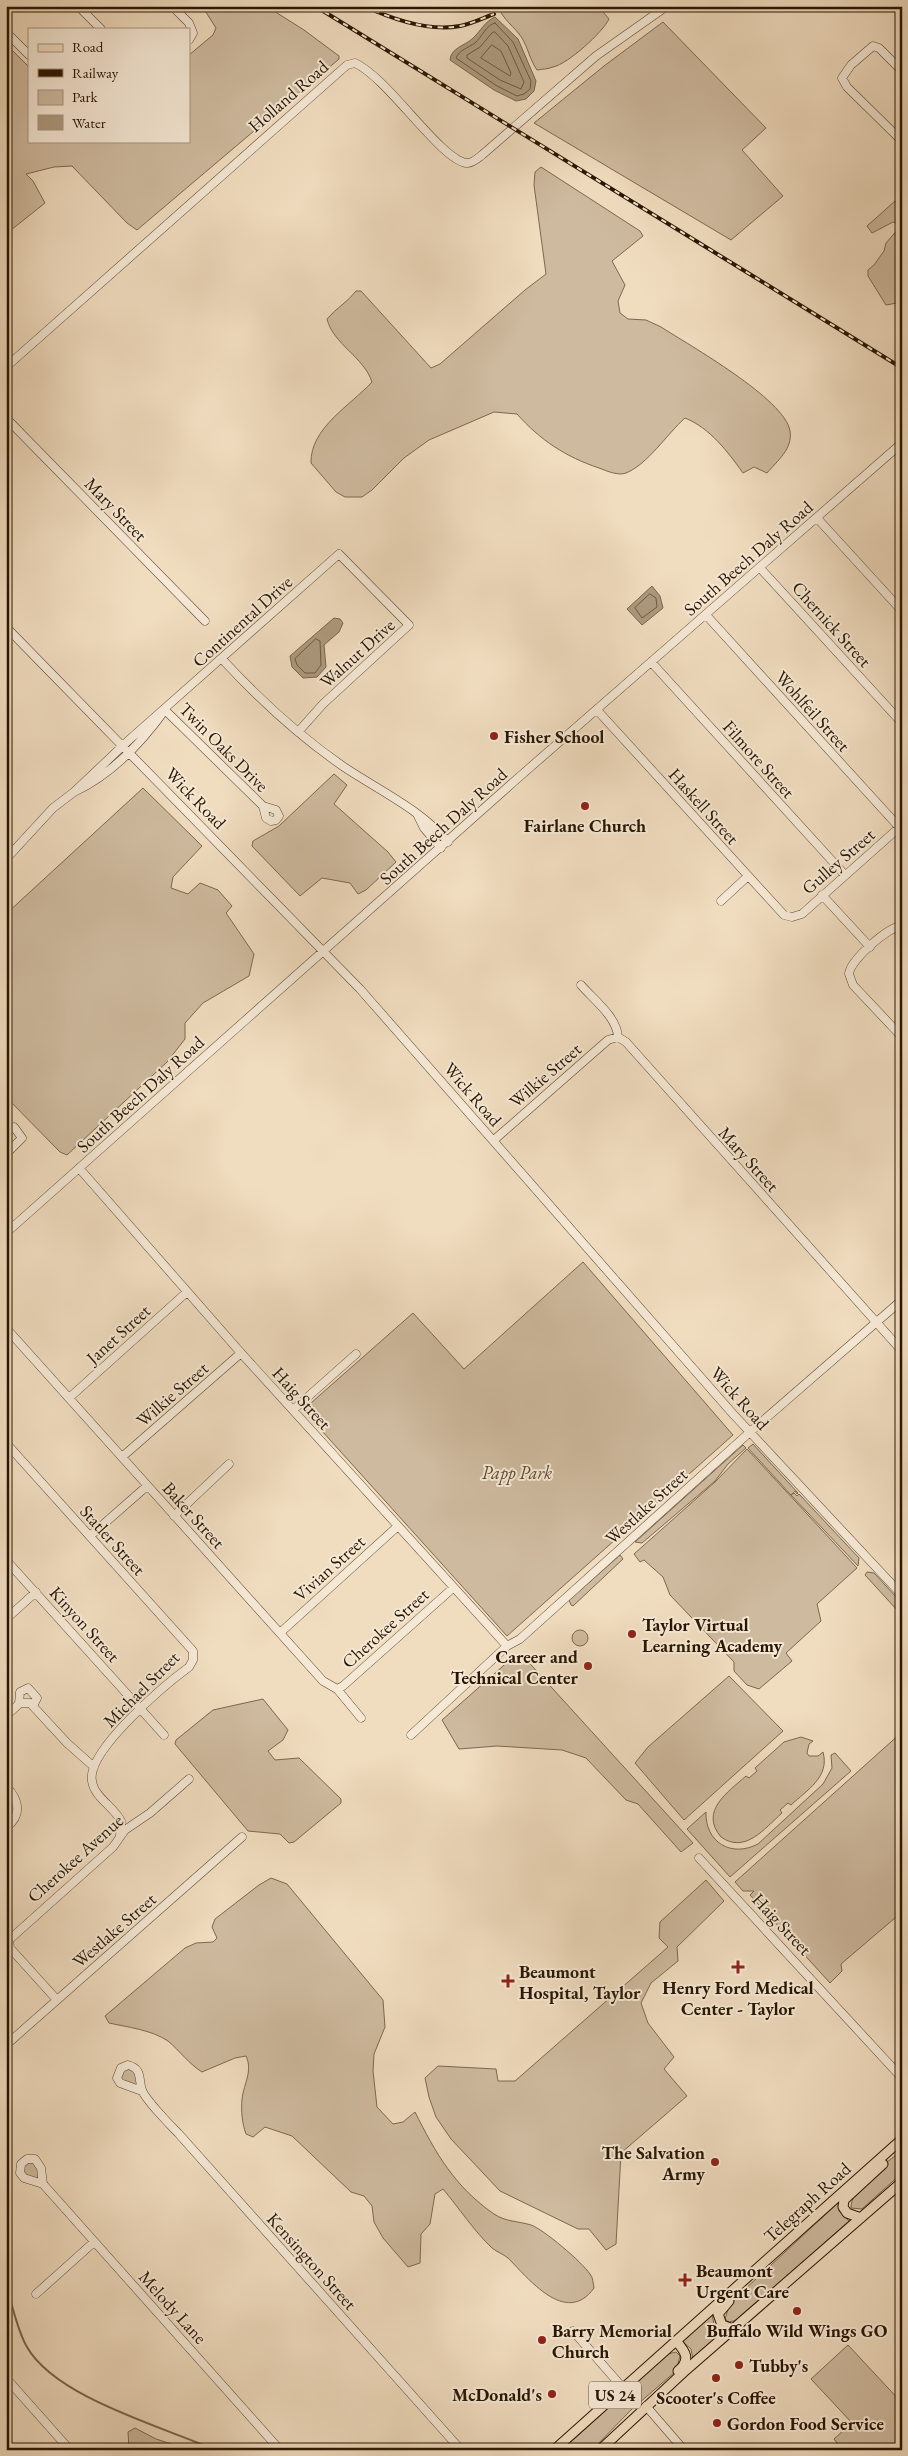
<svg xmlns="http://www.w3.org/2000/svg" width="908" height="2456" font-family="'EB Garamond',serif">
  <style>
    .green { fill: #ceba9f; stroke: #7c6850 }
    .water { fill: #ac997e; stroke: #78654c }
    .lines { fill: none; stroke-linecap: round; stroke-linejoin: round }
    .shore { stroke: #6a583f; stroke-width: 1 }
    .stream { stroke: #78654c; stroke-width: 2 }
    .minor-casing { stroke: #5b4830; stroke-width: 9 }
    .major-casing { stroke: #291600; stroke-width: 11 }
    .minor { stroke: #f5e8d5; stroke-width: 8 }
    .major { stroke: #f0dcbf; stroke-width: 9 }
    .rail-casing { stroke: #291600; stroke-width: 4 }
    .rail { stroke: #f5e8d5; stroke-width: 2; stroke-dasharray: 5.5; stroke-linecap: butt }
    .poi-dot { fill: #8f2418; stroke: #f5e8d5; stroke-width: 2 }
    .labels { text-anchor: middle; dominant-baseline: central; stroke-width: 4; stroke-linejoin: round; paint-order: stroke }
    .shield { fill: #f5e8d5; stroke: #665540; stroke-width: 1 }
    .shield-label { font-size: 16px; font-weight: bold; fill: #291600 }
    .street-label { font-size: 18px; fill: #291600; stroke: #f5e8d5 }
    .poi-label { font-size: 18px; font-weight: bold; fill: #291600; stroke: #f5e8d5; text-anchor: start }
    .park-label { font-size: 18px; font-style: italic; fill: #5b4730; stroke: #f5e8d5 }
  </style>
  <rect width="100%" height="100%" fill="#f0dcbf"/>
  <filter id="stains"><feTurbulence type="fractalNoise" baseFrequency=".004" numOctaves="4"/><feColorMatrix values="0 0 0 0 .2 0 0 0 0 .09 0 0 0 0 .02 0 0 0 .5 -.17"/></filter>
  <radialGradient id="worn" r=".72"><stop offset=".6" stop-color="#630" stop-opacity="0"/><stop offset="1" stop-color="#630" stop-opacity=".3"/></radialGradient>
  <path class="green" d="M202 6H266L304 30 339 56V59L137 230 127 223 72 166 54 167 26 174 33 181 45 203 6 234V44L29 67V141H189V55L213 35 216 28Z
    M498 6H598L609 19C603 32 568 64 553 67 548 69 543 69 537 70 530 60 528 48 522 38 515 27 502 19 498 6Z
    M663 22 766 128 742 150 783 196 731 240 534 123 604 66Z
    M541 167 640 231 643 236 612 261 625 285 618 301 620 313 628 319 646 320 661 327C689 345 785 399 790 431 793 449 777 461 767 473L754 467 743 473C728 452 710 428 685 418 667 434 648 464 626 473 618 476 607 471 599 468 566 457 540 440 517 414L494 412 429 440 404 458 372 490 362 497H345L336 492 311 463C310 428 351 405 372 382 364 357 333 344 327 319 336 308 348 302 356 291H361L431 368 440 364 525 290 546 274 534 185 535 172Z
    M895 201 902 207V299L897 303 886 305 868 276V270L874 265 884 251 886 243 899 228V224L893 222 872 233 867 226Z
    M334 774 347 785 334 804 388 852 396 862 366 890 358 894 350 883 322 878 300 896 252 846 253 841 279 826Z
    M143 788 202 846 173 877 171 888 188 894 200 883 218 890 232 906 226 913 254 954 249 976 203 1003 185 1023V1039L167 1062 67 1155 60 1152 6 1097V914Z
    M583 1262 733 1435 507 1636 303 1410 413 1313 464 1369Z
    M753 1444 798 1493 797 1494 795 1491 791 1495 748 1448Z
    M743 1445 746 1448 728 1464 715 1481 642 1543 635 1542Z
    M747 1449 857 1568 817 1604 821 1621 786 1653 792 1661 759 1689 747 1685 734 1671V1662L670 1595 663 1577 644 1560 640 1562 634 1554 715 1482Z
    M794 1493 797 1496 799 1494 859 1558 858 1566 791 1495Z
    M620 1555 623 1559 573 1606 571 1605 569 1600Z
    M867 1572 874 1573 897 1598 900 1606 897 1610 865 1575Z
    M572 1638a8 8 0 1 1 16 0a8 8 0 1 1-16 0Z
    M523 1656 693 1843 681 1852 638 1804 626 1800 586 1758 562 1750 497 1746 459 1749 442 1720 511 1659Z
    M729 1676 783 1731 684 1820 635 1763 648 1747Z
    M263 1699 288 1730 283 1740 268 1751 275 1760 299 1758 341 1799V1803L294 1842 289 1843 280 1834 248 1831 175 1744 176 1740 213 1710Z
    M902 1732V1912L841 1964 842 1971 830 1983 750 1895 754 1891H743L735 1882Z
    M801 1737 813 1741 809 1744 807 1753 809 1756H818L823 1752C830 1777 807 1790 791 1805L788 1803 780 1810 782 1813C764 1829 745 1854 721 1837 699 1811 728 1792 746 1776L749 1778 757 1771 755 1768 784 1742Z
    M835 1753 851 1771 730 1877 687 1829 706 1812C705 1842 731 1858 758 1844L823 1784 832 1768 831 1755Z
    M271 1878 287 1884 383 2000 385 2027 374 2054 373 2071 377 2107 393 2124 403 2122 415 2112C436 2154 455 2187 494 2214 506 2222 518 2221 531 2225 543 2229 582 2262 590 2274 593 2277 593 2283 594 2288 566 2327 528 2278 508 2258 503 2254 497 2252 492 2248 474 2231 459 2208 443 2189L435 2194 430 2224 421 2234 420 2263 408 2267 383 2238 374 2222 372 2206 364 2196 351 2192 292 2136 265 2127 253 2137 246 2134C242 2123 241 2111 242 2099 244 2083 253 2071 246 2056L235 2058 202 2072C189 2064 180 2051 168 2041 152 2030 127 2027 109 2023L105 2016 185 1948 196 1943 213 1942 217 1938 212 1927 215 1919 259 1885Z
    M706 1880 724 1901 677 1947 678 1961 651 1983 641 2003 648 2023 674 2057 664 2069 687 2096 621 2153 616 2244 606 2250 589 2229H578L500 2191 451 2139 436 2117 429 2097 425 2078 438 2066 496 2069 498 2081H515L668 1947 659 1938 660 1922Z
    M124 2068 135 2070 138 2086 127 2084 120 2078Z
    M902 2150V2173L862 2209 851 2208C850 2188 887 2163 902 2150Z
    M30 2162 37 2164 41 2180 31 2178 24 2173 23 2166Z
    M838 2203 839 2211 849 2221 737 2320 729 2322 725 2319 730 2303Z
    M712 2315 714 2324 723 2333 693 2359 691 2349 682 2341Z
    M848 2345 902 2403V2450H842L834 2439 852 2423 811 2379Z
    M676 2352 680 2356 676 2371 631 2410 592 2450H562L668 2354Z
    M135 2428 156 2439 190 2450H126L129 2448 128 2432Z"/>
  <path class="water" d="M495 17 518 39 536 81 534 91 526 99 516 101 494 90 450 60C451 48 464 46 472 39 481 31 484 22 495 17Z
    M652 586 660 596 663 608 642 625 627 609Z
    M334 618 340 619 343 623 339 632 324 645 326 667 317 677 303 678 292 667 290 656Z"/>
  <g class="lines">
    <path class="shore" d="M495 23 513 42 531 81 530 89 524 94 517 96 497 86 456 58C459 50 468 48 475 43 482 37 486 25 495 23Z
      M495 32 508 46 524 82 521 89 500 80 467 58V55L480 47 492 33Z
      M492 45 501 51 511 73 510 76 481 58Z
      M650 594 656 598 657 607 642 618 635 608Z
      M316 639 320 641 321 665 315 673H305L297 665 295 659Z"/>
    <path class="stream" d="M6 2286C13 2306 17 2330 27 2347 56 2398 164 2427 215 2450"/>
    <defs>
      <path id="minor" d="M78 6 101 29
        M172 6 189 23 193 33 189 40
        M6 32 29 55
        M902 71 879 48 873 46 851 65 842 78 847 87 902 141
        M6 367 347 65 355 63C388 78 439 158 466 163 472 164 478 158 482 155L596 56 667 6
        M6 418 205 621
        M817 518 902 611
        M760 568 902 723
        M706 615 899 827
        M6 627 360 989 733 1414 902 1595
        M222 659C259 699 299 736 344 767 380 791 420 809 448 842
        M652 663 845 875
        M165 710C142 742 111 775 74 792L130 739 339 554 409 625 323 704 298 732
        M165 710 263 806 266 818 271 821 276 820 279 816 276 810 263 806
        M597 710 784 915 792 917 802 914 902 825
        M417 814 424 828 441 848
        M6 859 53 808 74 792
        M822 895 870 947
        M721 901 748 876
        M902 926C889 926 850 960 849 974L853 985 902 1037
        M581 985C593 999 617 1017 618 1037
        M618 1037 626 1042 902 1351
        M6 1130 14 1127 22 1138 6 1154
        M494 1140 608 1040 618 1037
        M79 1168 241 1353 507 1646
        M6 1233 518 778 902 443
        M6 1328 323 1681 337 1689 361 1718
        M69 1398 187 1292
        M293 1410 356 1354
        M6 1443 193 1651V1660L189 1667C166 1684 86 1751 92 1781 94 1797 114 1807 121 1821L120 1836
        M122 1457 241 1353
        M174 1516 229 1464
        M90 1536 147 1486
        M6 1560 164 1735
        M6 1619 36 1592
        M281 1632 398 1526
        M337 1689 343 1686 453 1588
        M19 1704 20 1692 28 1688 37 1698 33 1706
        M6 1716 20 1703H30L67 1743 94 1767
        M411 1735 507 1646 520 1639 750 1432 902 1300
        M6 1786C20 1801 22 1815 6 1828
        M699 1858 902 2078
        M57 2000 10 1948 9 1940 113 1847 125 1830 150 1813 189 1779
        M6 2045 242 1837
        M142 2091 120 2083 117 2078 121 2068 128 2065C143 2069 138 2079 142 2090 145 2099 170 2125 178 2133L461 2450
        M43 2184 41 2168 35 2159H27L21 2164 20 2173 24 2178 43 2184 280 2450
        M36 2294 94 2242
        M573 2331 623 2388
        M6 2378 70 2450
        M646 2406 684 2450"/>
      <path id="major" d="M861 2218 847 2213 843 2207 844 2200 883 2164
        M729 2301 718 2314 722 2325 733 2329
        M676 2341C686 2352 691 2360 678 2371
        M554 2450 902 2139
        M600 2450 686 2370 902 2182"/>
    </defs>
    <use href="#minor" class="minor-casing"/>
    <use href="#major" class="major-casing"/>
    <use href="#minor" class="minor"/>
    <use href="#major" class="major"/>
    <defs>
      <path id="rail" d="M315 6 902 368
        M364 6C392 19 429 32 460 26 471 24 483 18 494 14"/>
    </defs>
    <use href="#rail" class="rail-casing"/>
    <use href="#rail" class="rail"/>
  </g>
  <g class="poi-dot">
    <circle cx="494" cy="736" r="5"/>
    <circle cx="585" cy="806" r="5"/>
    <circle cx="632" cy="1634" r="5"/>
    <circle cx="588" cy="1666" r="5"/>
    <path d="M735.5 1959.5h5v5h5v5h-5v5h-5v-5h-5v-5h5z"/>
    <path d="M505.5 1973.5h5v5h5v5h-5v5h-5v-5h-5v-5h5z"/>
    <circle cx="715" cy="2162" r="5"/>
    <path d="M682.5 2272.5h5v5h5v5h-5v5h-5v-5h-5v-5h5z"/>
    <circle cx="797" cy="2311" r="5"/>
    <circle cx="542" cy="2340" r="5"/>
    <circle cx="739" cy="2365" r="5"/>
    <circle cx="716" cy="2378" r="5"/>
    <circle cx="552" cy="2394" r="5"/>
    <circle cx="717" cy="2423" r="5"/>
  </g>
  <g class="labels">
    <rect class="shield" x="589" y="2381.5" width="52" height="27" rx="4"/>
    <g class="shield-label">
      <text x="615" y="2395">US 24</text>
    </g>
    <g class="street-label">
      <text transform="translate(288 96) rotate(-41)">Holland Road</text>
      <text transform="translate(116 509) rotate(46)">Mary Street</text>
      <text transform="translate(748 558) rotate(-41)">South Beech Daly Road</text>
      <text transform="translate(242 621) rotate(-42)">Continental Drive</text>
      <text transform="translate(832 624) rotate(48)">Chernick Street</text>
      <text transform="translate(357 653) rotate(-42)">Walnut Drive</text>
      <text transform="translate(813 711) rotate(48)">Wohlfeil Street</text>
      <text transform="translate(224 747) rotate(45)">Twin Oaks Drive</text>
      <text transform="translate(759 759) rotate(48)">Filmore Street</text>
      <text transform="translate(196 798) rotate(46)">Wick Road</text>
      <text transform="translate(704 806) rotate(48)">Haskell Street</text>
      <text transform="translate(443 826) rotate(-42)">South Beech Daly Road</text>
      <text transform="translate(838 861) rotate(-41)">Gulley Street</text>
      <text transform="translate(545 1075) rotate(-41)">Wilkie Street</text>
      <text transform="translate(140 1094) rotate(-42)">South Beech Daly Road</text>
      <text transform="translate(473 1094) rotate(49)">Wick Road</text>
      <text transform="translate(749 1159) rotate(48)">Mary Street</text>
      <text transform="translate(118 1334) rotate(-42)">Janet Street</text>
      <text transform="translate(172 1394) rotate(-41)">Wilkie Street</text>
      <text transform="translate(302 1398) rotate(48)">Haig Street</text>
      <text transform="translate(740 1398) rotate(48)">Wick Road</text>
      <text transform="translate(646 1506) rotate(-42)">Westlake Street</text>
      <text transform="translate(194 1515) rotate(48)">Baker Street</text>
      <text transform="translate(113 1540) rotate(48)">Statler Street</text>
      <text transform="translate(329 1568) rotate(-42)">Vivian Street</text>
      <text transform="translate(85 1624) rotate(48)">Kinyon Street</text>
      <text transform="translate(385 1628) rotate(-42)">Cherokee Street</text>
      <text transform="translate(141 1689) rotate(-45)">Michael Street</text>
      <text transform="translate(75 1858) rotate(-42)">Cherokee Avenue</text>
      <text transform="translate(782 1924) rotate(47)">Haig Street</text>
      <text transform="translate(114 1930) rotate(-41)">Westlake Street</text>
      <text transform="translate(807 2202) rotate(-42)">Telegraph Road</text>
      <text transform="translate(312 2261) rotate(48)">Kensington Street</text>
      <text transform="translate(173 2307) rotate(48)">Melody Lane</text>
    </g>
    <g class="poi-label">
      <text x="504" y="736">Fisher School</text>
      <text x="585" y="825" text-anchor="middle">Fairlane Church</text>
      <text x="642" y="1624">Taylor Virtual<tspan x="642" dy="21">Learning Academy</tspan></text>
      <text x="578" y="1656" text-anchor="end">Career and<tspan x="578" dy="21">Technical Center</tspan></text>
      <text x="519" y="1971">Beaumont<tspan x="519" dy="21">Hospital, Taylor</tspan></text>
      <text x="738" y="1987" text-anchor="middle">Henry Ford Medical<tspan x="738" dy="21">Center - Taylor</tspan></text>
      <text x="705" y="2152" text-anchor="end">The Salvation<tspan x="705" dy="21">Army</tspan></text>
      <text x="696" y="2270">Beaumont<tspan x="696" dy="21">Urgent Care</tspan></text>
      <text x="552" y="2330">Barry Memorial<tspan x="552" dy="21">Church</tspan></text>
      <text x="797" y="2330" text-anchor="middle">Buffalo Wild Wings GO</text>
      <text x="749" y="2365">Tubby's</text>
      <text x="542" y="2394" text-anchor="end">McDonald's</text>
      <text x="716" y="2397" text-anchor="middle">Scooter's Coffee</text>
      <text x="727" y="2423">Gordon Food Service</text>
    </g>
    <g class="park-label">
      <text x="517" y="1472">Papp Park</text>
    </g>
  </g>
  <rect width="908" height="2456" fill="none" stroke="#f0dcbf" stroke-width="25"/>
  <rect x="8" y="8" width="893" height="2441" fill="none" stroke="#291600" stroke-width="2.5"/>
  <rect x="12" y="12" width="883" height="2431" fill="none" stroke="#291600"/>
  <rect x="28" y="28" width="162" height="115" fill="#f5e8d5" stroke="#a39480"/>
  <rect x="38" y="44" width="25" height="8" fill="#f0dcbf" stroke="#a39480"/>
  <text x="72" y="52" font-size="15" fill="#291600">Road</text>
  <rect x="38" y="69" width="25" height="8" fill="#291600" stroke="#a39480"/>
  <text x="72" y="78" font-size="15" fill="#291600">Railway</text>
  <rect x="38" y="90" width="25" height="15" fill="#ceba9f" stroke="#a39480"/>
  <text x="72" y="102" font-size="15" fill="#291600">Park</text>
  <rect x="38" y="115" width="25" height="15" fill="#ac997e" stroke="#a39480"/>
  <text x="72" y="128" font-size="15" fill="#291600">Water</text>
  <rect width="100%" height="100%" filter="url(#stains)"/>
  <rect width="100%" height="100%" fill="url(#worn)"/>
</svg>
